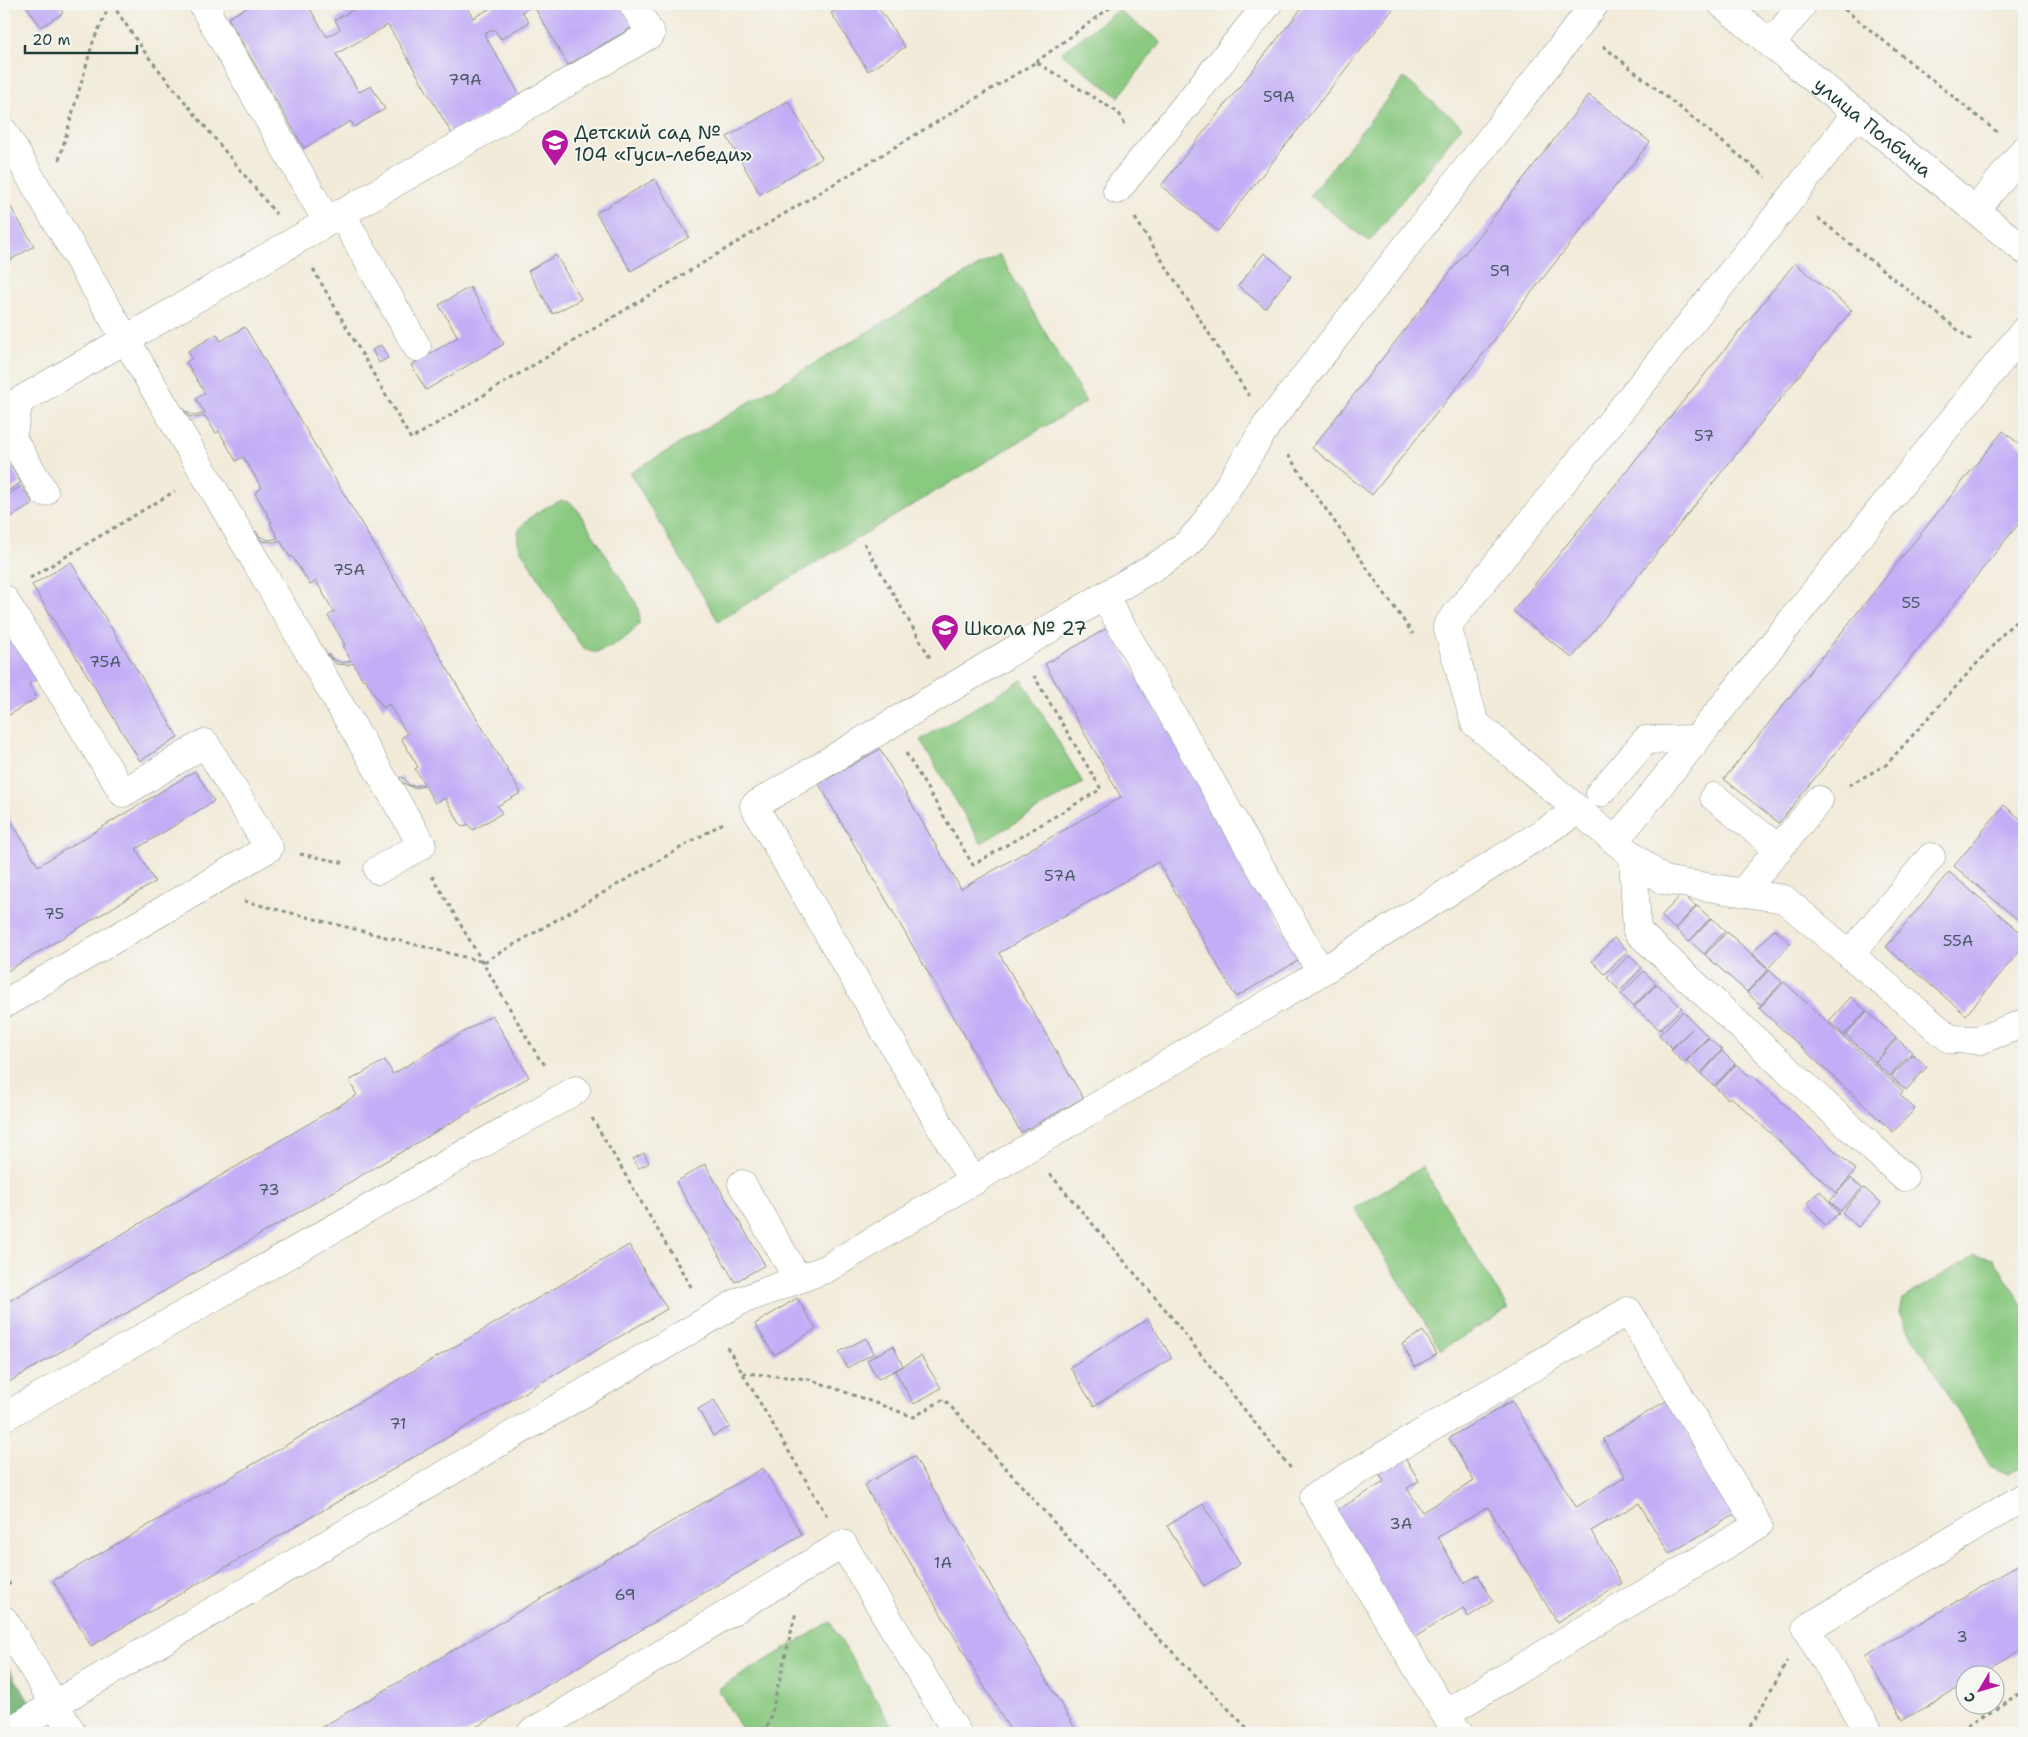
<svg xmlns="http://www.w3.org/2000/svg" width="2028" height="1737" font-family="'Shantell Sans',sans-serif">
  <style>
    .green { fill: #89c980; stroke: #54835a }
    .forest { fill: #6ead6e; stroke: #467551 }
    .building { fill: #c2adf6 }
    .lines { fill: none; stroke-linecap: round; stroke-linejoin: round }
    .minor-casing { stroke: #889487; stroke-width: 29 }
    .path { stroke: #889487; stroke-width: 3; stroke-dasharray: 4 4; stroke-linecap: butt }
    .minor { stroke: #fff; stroke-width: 28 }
    .labels { text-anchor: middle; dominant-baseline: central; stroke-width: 4; stroke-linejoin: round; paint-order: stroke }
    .number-label { font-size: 16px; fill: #485964 }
    .street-label { font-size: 19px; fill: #1f3d34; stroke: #f6f6f2 }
    .poi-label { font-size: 19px; fill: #1f3d34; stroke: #f6f6f2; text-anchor: start }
  </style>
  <rect width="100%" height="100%" fill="#f6f6f2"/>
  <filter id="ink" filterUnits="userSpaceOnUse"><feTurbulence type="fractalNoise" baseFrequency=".02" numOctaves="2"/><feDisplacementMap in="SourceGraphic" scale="10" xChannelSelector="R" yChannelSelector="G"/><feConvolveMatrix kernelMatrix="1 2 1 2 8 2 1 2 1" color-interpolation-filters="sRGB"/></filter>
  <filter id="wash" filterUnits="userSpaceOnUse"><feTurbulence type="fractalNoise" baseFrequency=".0096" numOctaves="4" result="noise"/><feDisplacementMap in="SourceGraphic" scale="20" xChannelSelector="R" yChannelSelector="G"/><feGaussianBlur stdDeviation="1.12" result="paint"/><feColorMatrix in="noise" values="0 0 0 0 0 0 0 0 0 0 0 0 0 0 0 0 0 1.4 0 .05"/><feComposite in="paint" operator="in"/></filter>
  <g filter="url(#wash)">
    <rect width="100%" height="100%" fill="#f2ebda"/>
    <path class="green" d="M1118 10 1161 42 1119 97 1061 53Z
      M1404 78 1462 126 1369 242 1310 195Z
      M999 254 1086 402 718 621 630 473Z
      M562 501 570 502 577 509 636 603C638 609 641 616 639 623 636 633 603 654 593 652 586 651 581 646 577 640L521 550C518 543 516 538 519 530 523 519 551 503 562 501Z
      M1022 680 1083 783 981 843 920 740Z
      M1422 1167 1508 1309 1441 1350 1355 1208Z
      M1975 1255 1994 1259 2024 1308V1465L2009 1474 1991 1466 1899 1314 1902 1299Z
      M830 1622 896 1733H744L718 1689Z"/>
    <path class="forest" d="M4 1660 48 1733H4Z"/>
    <g id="blocks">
      <path class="building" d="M25 4H57L63 13 41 27Z
        M253 4H307L327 37 340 29 335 20 363 4H465L473 18 498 4H620L633 27 568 65 533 5 522 12 529 22 501 39 494 29 484 34 520 95 452 134 388 25 336 54 359 92 371 86 385 109 354 127 351 121 304 148 228 18Z
        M845 4H876L905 47 868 71 831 13Z
        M1305 4H1397L1218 231 1161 186Z
        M1589 95 1650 142 1372 495 1312 448Z
        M788 101 822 158 760 194 727 137Z
        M655 179 689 237 631 271 596 213Z
        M4 196 34 246 4 264Z
        M1264 253 1291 275 1265 308 1238 286Z
        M556 255 581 299 553 314 528 271Z
        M1795 263 1852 310 1572 658 1513 611Z
        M470 287 504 344 426 390 411 365 458 337 439 305Z
        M245 327 521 793 497 806 502 813 473 830 468 824 462 827 445 798 435 803 425 786 414 788 403 783 399 778 402 777 409 785 414 786 424 784 415 769 418 767 401 738 407 734 389 704 383 708 365 679 363 680 353 663 348 665 336 664 327 655 329 654 332 659 342 663 351 661 343 646 345 645 328 616 334 612 316 581 310 585 292 556 290 557 280 540 274 542 262 541 254 532 256 531 259 536 269 540 278 538 270 523 272 522 255 493 262 488 243 457 236 461 219 431 216 433 205 416 195 418 189 416 180 408 182 407 185 411 195 416 205 413 196 399 205 393 186 362 192 358 188 351 217 334 221 341Z
        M381 345 388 358 379 363 372 350Z
        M2003 431 2024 448V517L1779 823 1724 779Z
        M10 465 21 483 4 493V469Z
        M22 486 33 504 4 521V497Z
        M71 562 178 737 140 761 32 585Z
        M4 617 40 678 29 684 37 698 4 718Z
        M1109 627 1301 959 1236 997 1158 862 999 953 1083 1098 1021 1133 819 784 880 749 961 889 1121 797 1045 664Z
        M195 771 214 801 136 849 155 882 4 973V809L38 866Z
        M2004 805 2024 822V925L1954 866Z
        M1949 872 2024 935V946L1966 1015 1886 947Z
        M1682 894 1696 906 1675 929 1661 916Z
        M1697 906 1710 918 1689 942 1676 929Z
        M1712 918 1725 931 1704 954 1690 941Z
        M1775 929 1791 944 1768 968 1752 953Z
        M1727 932 1768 969 1747 992 1705 955Z
        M1614 938 1628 951 1605 974 1592 961Z
        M1629 955 1642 968 1620 991 1607 978Z
        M1769 970 1782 982 1761 1005 1747 993Z
        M1644 971 1656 984 1633 1006 1621 994Z
        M1784 982 1903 1091 1900 1095 1915 1109 1893 1132 1759 1008Z
        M1657 984 1682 1008 1660 1030 1634 1007Z
        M1851 997 1866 1011 1844 1035 1829 1021Z
        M1683 1011 1708 1037 1684 1063 1671 1050 1692 1029 1672 1048 1659 1035Z
        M1867 1011 1896 1038 1875 1062 1846 1035Z
        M492 1015 529 1077 4 1385V1304L357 1095 349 1081 385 1060 393 1074Z
        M1708 1038 1722 1050 1700 1074 1687 1061Z
        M1897 1039 1912 1052 1890 1076 1875 1063Z
        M1722 1051 1735 1064 1714 1086 1701 1074Z
        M1913 1054 1927 1067 1906 1090 1891 1077Z
        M1736 1064 1750 1077 1752 1075 1856 1170 1836 1193 1731 1097 1728 1099 1715 1087Z
        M644 1153 649 1163 639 1168 633 1159Z
        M705 1164 765 1265 735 1282 676 1182Z
        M1851 1178 1862 1188 1840 1211 1830 1201Z
        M1864 1188 1881 1203 1858 1227 1842 1212Z
        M1820 1191 1839 1213 1825 1225 1807 1203Z
        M629 1245 667 1309 91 1646 53 1581Z
        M797 1298 816 1329 774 1355 755 1324Z
        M1148 1319 1172 1358 1094 1406 1070 1367Z
        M1423 1331 1437 1354 1415 1367 1402 1344Z
        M866 1338 874 1353 847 1368 839 1352Z
        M893 1346 903 1366 878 1379 867 1360Z
        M921 1356 941 1388 914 1404 895 1371Z
        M714 1400 730 1427 713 1436 698 1409Z
        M1668 1400 1736 1514 1669 1554 1639 1503 1591 1531 1622 1583 1557 1622 1488 1507 1438 1537 1464 1583 1478 1575 1493 1601 1468 1617 1463 1608 1410 1640 1334 1512 1384 1482 1376 1469 1403 1454 1419 1481 1407 1488 1422 1512 1474 1481 1449 1438 1512 1401 1576 1507 1626 1477 1603 1439Z
        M914 1456 1078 1733H1012L864 1485Z
        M763 1468 802 1535 466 1733H312Z
        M1203 1504 1240 1564 1204 1586 1167 1526Z
        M2024 1561V1648L1979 1674H1966V1683L1903 1720 1865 1656Z"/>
    </g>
  </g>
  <g filter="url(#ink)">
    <use href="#blocks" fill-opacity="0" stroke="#889487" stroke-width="1"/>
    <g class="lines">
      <defs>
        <g id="minor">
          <path d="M210 4 204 7 327 221"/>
          <path id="s1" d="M1722 4 2024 250"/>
          <path d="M1772 43 1803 4"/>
          <path d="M1857 112 1792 197 1447 626 1475 723 1633 856 1663 880 1784 899 1950 1039 1980 1040 2024 1023"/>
          <path d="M4 132 422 845 378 870"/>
          <path d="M1117 190 1268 4"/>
          <path d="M1976 210 2024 150"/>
          <path d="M341 213 417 347"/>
          <path d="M19 401 12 438 44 492"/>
          <path d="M4 410 651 34 633 4"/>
          <path d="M1104 596 1164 561 1187 544 1204 525 1267 425 1595 4"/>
          <path d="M4 599 123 793 205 743 269 848 4 1004"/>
          <path d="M1600 793 1646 740 1697 739"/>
          <path d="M1714 797 1779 849"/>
          <path d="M1615 841 2024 331"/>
          <path d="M1633 856 1637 931 1904 1177"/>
          <path d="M1743 892 1819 800"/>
          <path d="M1850 954 1931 857"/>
          <path d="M1321 972 1579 810"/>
          <path d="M742 1184 798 1279"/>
          <path d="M4 1417 576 1090"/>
          <path d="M4 1620 72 1733"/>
          <path d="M1445 1714 1758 1525 1628 1311 1314 1497 1445 1714 1459 1733"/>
          <path d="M6 1733 740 1301 826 1269 1321 972 1104 596 754 806 973 1182"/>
          <path d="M531 1733 843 1544 957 1733"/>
          <path d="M1870 1733 1806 1629 2024 1497"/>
        </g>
      </defs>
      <use href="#minor" class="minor-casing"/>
      <path class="path" d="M112 4 146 54 276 214
        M1838 4 1997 132
        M1603 46 1766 177
        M1036 62 1115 4
        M59 160 93 42 110 4
        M1135 218 1249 396
        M1818 218 1973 342
        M313 269 411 439 1036 62 1119 113 1126 127
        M1288 455 1413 634
        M864 543 932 661
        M30 578 175 491
        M906 753 973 865 1101 789 1034 676
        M1849 785 1886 765 2013 623 2024 622
        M300 854 346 863
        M432 876 540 1060 548 1067
        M244 901 484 962 725 822
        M592 1118 693 1290
        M1050 1174 1165 1309 1293 1471
        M727 1347 827 1516
        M743 1373 809 1379 914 1417 944 1399 1144 1623 1252 1733
        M4 1575 11 1587
        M762 1733 769 1723 796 1612
        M1747 1733 1787 1662
        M1954 1733 2024 1691"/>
      <use href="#minor" class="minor"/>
    </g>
  </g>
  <defs>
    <symbol id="school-pin" viewBox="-11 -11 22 30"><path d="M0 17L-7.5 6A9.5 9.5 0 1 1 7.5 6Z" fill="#b5179e" stroke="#f6f6f2"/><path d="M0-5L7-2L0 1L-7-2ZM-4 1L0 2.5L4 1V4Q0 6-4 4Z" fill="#fff"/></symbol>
  </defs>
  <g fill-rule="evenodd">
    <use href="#school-pin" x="539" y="127" width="32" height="43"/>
    <use href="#school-pin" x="929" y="612" width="32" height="43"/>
  </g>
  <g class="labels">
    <g class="number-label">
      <text x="465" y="79">79А</text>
      <text x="1279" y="96">59А</text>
      <text x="1500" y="270">59</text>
      <text x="1704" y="435">57</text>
      <text x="349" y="569">75А</text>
      <text x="1911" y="602">55</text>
      <text x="105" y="661">75А</text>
      <text x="1060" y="875">57А</text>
      <text x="54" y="913">75</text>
      <text x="1958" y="940">55А</text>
      <text x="269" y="1189">73</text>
      <text x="398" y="1423">71</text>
      <text x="1401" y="1523">3А</text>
      <text x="943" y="1562">1А</text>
      <text x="625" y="1594">69</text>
      <text x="1962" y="1636">3</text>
    </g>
    <g class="street-label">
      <text stroke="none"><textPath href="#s1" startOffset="195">улица Полбина</textPath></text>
    </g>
    <g class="poi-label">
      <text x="574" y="132">Детский сад №<tspan x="574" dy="22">104 «Гуси-лебеди»</tspan></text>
      <text x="964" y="628">Школа № 27</text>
    </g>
  </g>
  <rect width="2028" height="1737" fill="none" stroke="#f6f6f2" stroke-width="20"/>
  <g transform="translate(1980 1690) rotate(232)"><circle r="24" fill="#f6f6f2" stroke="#a0aca6"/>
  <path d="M0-4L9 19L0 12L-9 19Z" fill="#b5179e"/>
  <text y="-8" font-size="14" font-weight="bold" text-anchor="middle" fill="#1f3d34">С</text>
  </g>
  <path d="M25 45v8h112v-8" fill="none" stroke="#1f3d34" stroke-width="2.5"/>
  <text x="32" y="45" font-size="15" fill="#1f3d34" stroke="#f6f6f2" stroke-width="4" paint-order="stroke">20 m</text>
</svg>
